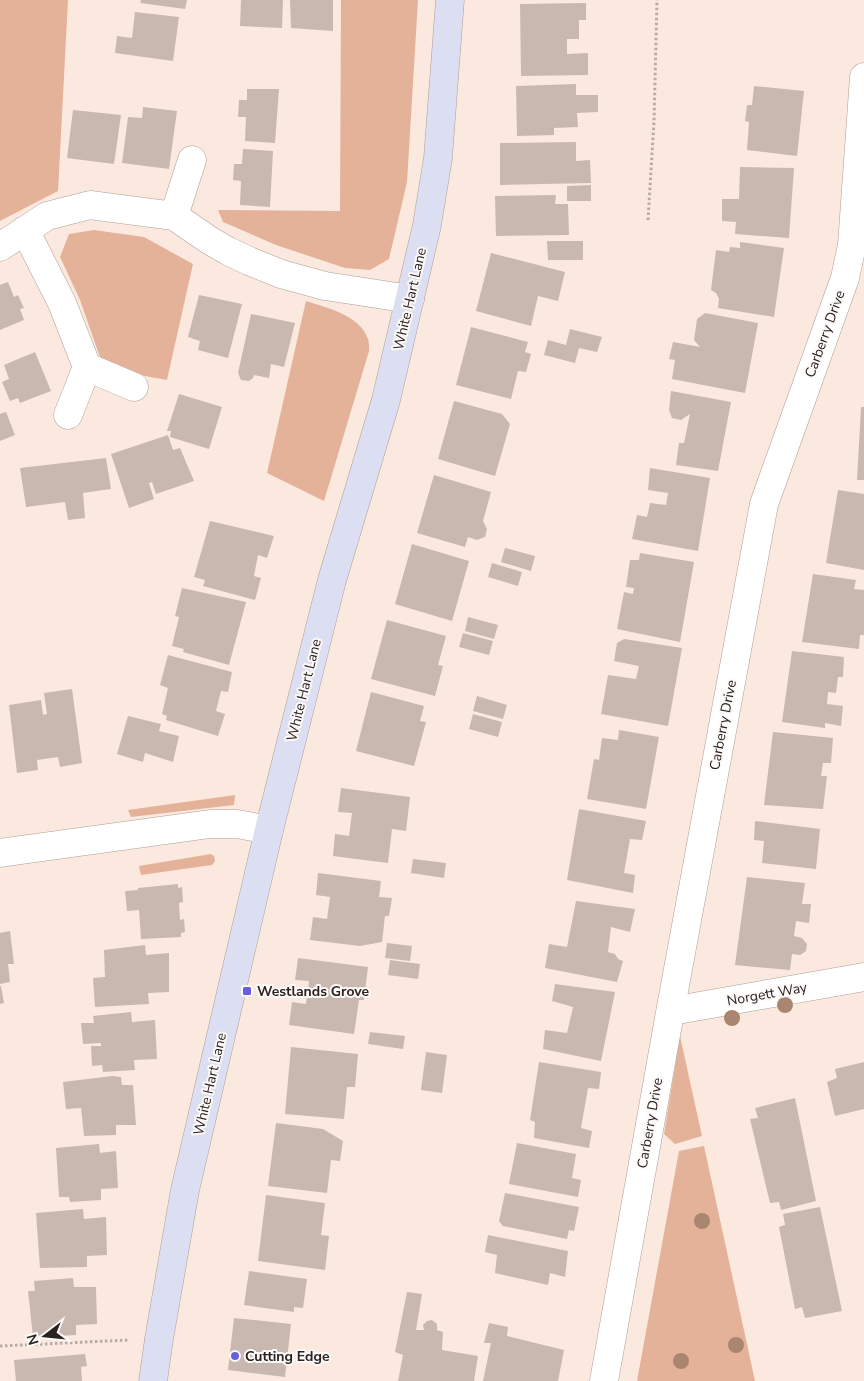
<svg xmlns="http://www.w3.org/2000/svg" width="864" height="1381" font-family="'Nunito Sans',sans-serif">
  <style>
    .green { fill: #e3b298 }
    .building { fill: #c9b8af }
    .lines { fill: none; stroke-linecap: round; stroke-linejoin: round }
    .street-casing { stroke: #ae9d94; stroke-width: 29 }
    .secondary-casing { stroke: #ae9d94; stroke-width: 29 }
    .path { stroke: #b9aba3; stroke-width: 3; stroke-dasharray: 2.5 2.5; stroke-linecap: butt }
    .street { stroke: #fff; stroke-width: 28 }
    .secondary { stroke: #dcdef2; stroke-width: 28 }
    .tree { fill: #aa8570 }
    .poi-dot { fill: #6661db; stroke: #fdf9f8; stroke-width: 2 }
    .labels { text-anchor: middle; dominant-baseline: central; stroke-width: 4; stroke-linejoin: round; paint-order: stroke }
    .street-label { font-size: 14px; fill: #29221f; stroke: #fdf9f8 }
    .poi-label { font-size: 14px; font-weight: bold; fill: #29221f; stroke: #fdf9f8; text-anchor: start }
  </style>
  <rect width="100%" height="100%" fill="#fbe9df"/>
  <path class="green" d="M0 0H68L58 191 0 221Z
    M341 0H418L407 182 389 259 370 270 345 268 276 245 223 222 218 210 340 211Z
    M94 230 144 237 193 264 167 380 117 371 101 360 80 300 60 257 69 234Z
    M306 301C327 308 360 315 368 339 369 342 369 347 369 351L324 501 267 473Z
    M235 795 234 805 131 817 128 810Z
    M211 854 214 856 215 861 212 865 141 875 139 866Z
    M680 1036 702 1136 675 1144 664 1134Z
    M704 1146 755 1381H637L679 1151Z"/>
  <path class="building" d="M141 0H187L185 9 140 3Z
    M241 0H283L282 28 240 26Z
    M290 0H333V31L291 28Z
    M586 3V20H579V39H567V54L588 53V75L521 76 520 4Z
    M135 12 179 17 173 61 115 53 117 36 132 38Z
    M576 84V95H598V112L577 113 578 127 554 128V135L517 136 516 86Z
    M754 86 804 91 797 156 747 150 749 122 745 121 747 105H752Z
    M247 89H279L275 143 245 141 246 117H238L239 100H247Z
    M143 107 177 111 169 169 122 163 128 117 142 118Z
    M73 110 121 115 114 164 67 158Z
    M576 142V161L590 160 591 183 500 185V143Z
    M243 149 273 151 270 207 240 205 241 181 233 180 234 164H242Z
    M740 167 794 168 789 238 735 234 736 222 722 221V199H739Z
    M591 185V201H567V186Z
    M556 195 555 204H568L569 235 496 236 495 196Z
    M547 241H583V260H548Z
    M740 242 784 248 774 317 718 308 719 299 716 293 711 290 716 250 729 252 730 247 740 248Z
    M491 253 565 272 558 301 538 296 531 326 476 311Z
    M8 282 14 297 18 295 24 308 20 309 24 320 0 330V285Z
    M199 295 242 304 228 358 198 350 200 341 188 337Z
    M705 313 758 323 745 393 672 379 675 360 669 359 673 342 700 347 694 340 697 319Z
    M251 314 295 323 284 367 271 364 269 378 254 375 253 378 249 381 241 380 238 373Z
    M471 327 528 342 525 352 531 354 526 372 518 371 511 399 456 385Z
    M570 329 602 337 597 352 579 348 575 363 544 355 548 340 566 345Z
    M35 352 51 391 20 403 18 398 10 401 2 382 9 379 4 365Z
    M671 391 731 402 718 471 676 465 679 443H684L690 414 681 420 672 418 669 410Z
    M179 394 222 407 209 449 170 437 171 431H167Z
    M454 401 502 414 510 424 495 476 438 459Z
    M861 407H864V480H857Z
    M6 412 15 435 0 441V414Z
    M168 435 173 450 180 448 194 481 156 494 152 482 149 483 154 499 129 508 111 454Z
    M106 458 111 489 83 493 85 518 68 520 65 502 26 507 20 468Z
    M650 468 710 478 698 551 632 539 637 515 647 517 650 503 666 505 668 493 648 490Z
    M434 475 491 492 483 521 487 529 485 537 477 540 468 537 465 547 417 533Z
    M838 490 864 494V570L826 563Z
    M210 521 274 536 267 558 258 555 254 576 261 578 255 600 203 586 205 580 194 577Z
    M412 544 469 561 452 621 395 604Z
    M505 548 535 556 531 571 501 562Z
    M640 553 694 562 680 642 617 629 624 592 633 594 634 588 626 587 630 560H639Z
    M492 563 522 572 518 586 488 577Z
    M813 574 856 580 854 589 864 590V635H860L859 649 802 642Z
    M182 588 246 602 229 665 183 652 184 649 172 646 179 617 175 616Z
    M468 617 498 625 494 639 465 631Z
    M387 620 446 636 438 665 443 666 435 696 371 679Z
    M463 633 493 641 489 655 459 647Z
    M624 639 682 648 668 726 601 714 608 675 636 679 639 666 614 661 617 643Z
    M792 651 844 657 843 677H838L836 693 828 692 827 704 843 706 841 726 825 723V728L782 722Z
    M168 655 232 672 228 692 221 691 216 711 225 714 218 736 166 720 167 716 162 714 168 688 160 685Z
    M72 689 82 763 60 767 58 757 37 760 38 770 17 773 9 705 41 700 43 715 47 714 44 693Z
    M371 692 424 706 420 721 426 722 414 766 356 751Z
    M477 696 507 705 503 719 473 711Z
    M473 714 502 722 498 737 469 729Z
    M128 716 161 724 159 731 179 736 173 762 145 753 143 762 117 754Z
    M619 730 659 737 646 809 587 799 594 759 599 760 602 738 618 740Z
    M773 732 833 738 831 763H823L821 776H827L823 809 764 805Z
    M341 788 410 797 406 831 392 829 388 863 333 856 335 834 349 836 352 813 338 812Z
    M579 809 646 821 642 840 630 839 624 873 635 875 633 893 567 880Z
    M755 821 820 829 816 869 762 863 764 841 754 840Z
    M413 859 446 863 444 878 411 873Z
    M318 873 381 881 379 897 392 898 389 916H385L382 942 360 946 310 940 313 917 327 919 330 897 316 895Z
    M747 877 805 883 802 904H811L809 923 796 921 794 936 802 938 807 944 806 951 800 955 792 954 790 970 735 965Z
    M178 884V888L182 887 183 902 179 903 180 920 184 919 185 932 181 933V937L141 939 139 910 127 911 125 891 138 890V888Z
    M576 901 635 909 630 932 611 927 608 952 615 954 618 959 623 961 617 982 545 968 549 944 567 947Z
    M10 931 14 964H8L10 982 0 984V933Z
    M387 943 412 946 410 961 385 958Z
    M145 945 146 955 169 953V992L148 993 149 1004 95 1007 93 978 105 977 104 950Z
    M298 958 368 967 364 1000H359L354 1034 289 1025 292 1002 306 1004 309 981 295 980Z
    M390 960 420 964 418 979 388 975Z
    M555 984 615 992 601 1061 543 1049 545 1030 567 1033 573 1007 552 1001Z
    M0 986H1L4 1003 0 1004Z
    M131 1012 132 1022 155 1020 157 1059 134 1060 135 1070 103 1072 102 1065 92 1066 91 1046H101V1043L83 1044 81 1023H94L93 1016Z
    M370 1032 405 1036 403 1049 368 1044Z
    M291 1047 358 1054 355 1087H347L344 1119 285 1114Z
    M426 1052 447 1055 442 1093 421 1090Z
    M539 1062 601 1072 599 1089 588 1088 581 1128 592 1131 589 1148 534 1138 535 1122 530 1120Z
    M864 1062V1109L835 1116 827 1082 837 1078 835 1069Z
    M112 1076 121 1077 122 1085H133L136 1125H116V1135L84 1136 81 1108 66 1109 63 1082Z
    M795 1098 816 1201 781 1210 779 1202 770 1203 750 1119 758 1118 755 1108Z
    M276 1123 323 1129 343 1141 340 1161 331 1160 327 1193 268 1186Z
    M517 1143 576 1154 572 1178 581 1180 578 1197 509 1184Z
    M99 1144 100 1153 116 1151 118 1188 101 1189V1200L70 1202 69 1197H59L56 1148Z
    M505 1193 579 1207 574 1231 569 1230 567 1239 503 1226 499 1221Z
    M266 1195 325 1203 321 1235 329 1236 325 1270 258 1261Z
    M820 1207 842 1311 805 1318 802 1307 795 1309 779 1227 785 1225 783 1214Z
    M83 1209 84 1219 106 1217 107 1255 87 1256V1267L40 1268 36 1213Z
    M488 1235 568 1251 565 1277 550 1273 548 1285 495 1273 497 1255 485 1252Z
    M249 1271 307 1279 303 1308 294 1307V1312L244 1305Z
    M73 1278 74 1287H96L97 1324 76 1325V1335L33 1337 28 1291H35L34 1281Z
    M407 1292 422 1294 416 1330H424L423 1325 427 1321 432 1320 437 1324V1330L443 1332 442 1350 478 1356 474 1381H398L403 1355 395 1352Z
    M234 1318 291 1324 285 1377 228 1370Z
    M489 1323 508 1327 507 1336 564 1350 558 1381H483L491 1343H484Z
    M85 1354 87 1366 81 1367 82 1381H16L14 1360Z"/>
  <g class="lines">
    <defs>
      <path id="street" d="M174 216 192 160
        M25 230 62 303 87 367
        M0 247 47 216 90 205 174 216 209 240 228 251 249 261 281 274 325 286 410 299
        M68 415 87 367 134 387
        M0 853 210 824H237L269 830
        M671 1007 677 1010 864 977
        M604 1381 671 1007 764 504 845 278 852 245 864 77"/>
      <path id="secondary" d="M153 1381 159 1339 185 1190 269 830 332 580 386 400 427 225 438 158 450 0"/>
    </defs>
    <use href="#street" class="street-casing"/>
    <use href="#secondary" class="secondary-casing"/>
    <path class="path" d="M648 220 654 121 657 0
      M0 1346 129 1340"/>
    <use href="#street" class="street"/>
    <use href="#secondary" class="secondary"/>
  </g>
  <g class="tree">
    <circle cx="785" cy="1005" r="8"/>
    <circle cx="732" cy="1018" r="8"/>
    <circle cx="702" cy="1221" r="8"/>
    <circle cx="736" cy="1345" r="8"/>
    <circle cx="681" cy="1361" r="8"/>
  </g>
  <g class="poi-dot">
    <rect x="242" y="986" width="10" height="10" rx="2.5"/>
    <circle cx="235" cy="1356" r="5"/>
  </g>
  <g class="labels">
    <g class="street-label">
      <text transform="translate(410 299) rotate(-77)">White Hart Lane</text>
      <text transform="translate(825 334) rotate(-70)">Carberry Drive</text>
      <text transform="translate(304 690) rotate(-76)">White Hart Lane</text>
      <text transform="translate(723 725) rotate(-79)">Carberry Drive</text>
      <text transform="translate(767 994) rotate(-10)">Norgett Way</text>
      <text transform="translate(210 1084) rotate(-77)">White Hart Lane</text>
      <text transform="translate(650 1123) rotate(-80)">Carberry Drive</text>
    </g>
    <g class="poi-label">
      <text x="257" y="991">Westlands Grove</text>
      <text x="245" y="1356">Cutting Edge</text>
    </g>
  </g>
  <g transform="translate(45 1336) rotate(254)" stroke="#fdf9f8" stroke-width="4" paint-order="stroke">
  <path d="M0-4L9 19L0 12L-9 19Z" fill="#29221f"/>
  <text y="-8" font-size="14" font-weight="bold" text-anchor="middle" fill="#29221f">N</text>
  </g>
</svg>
